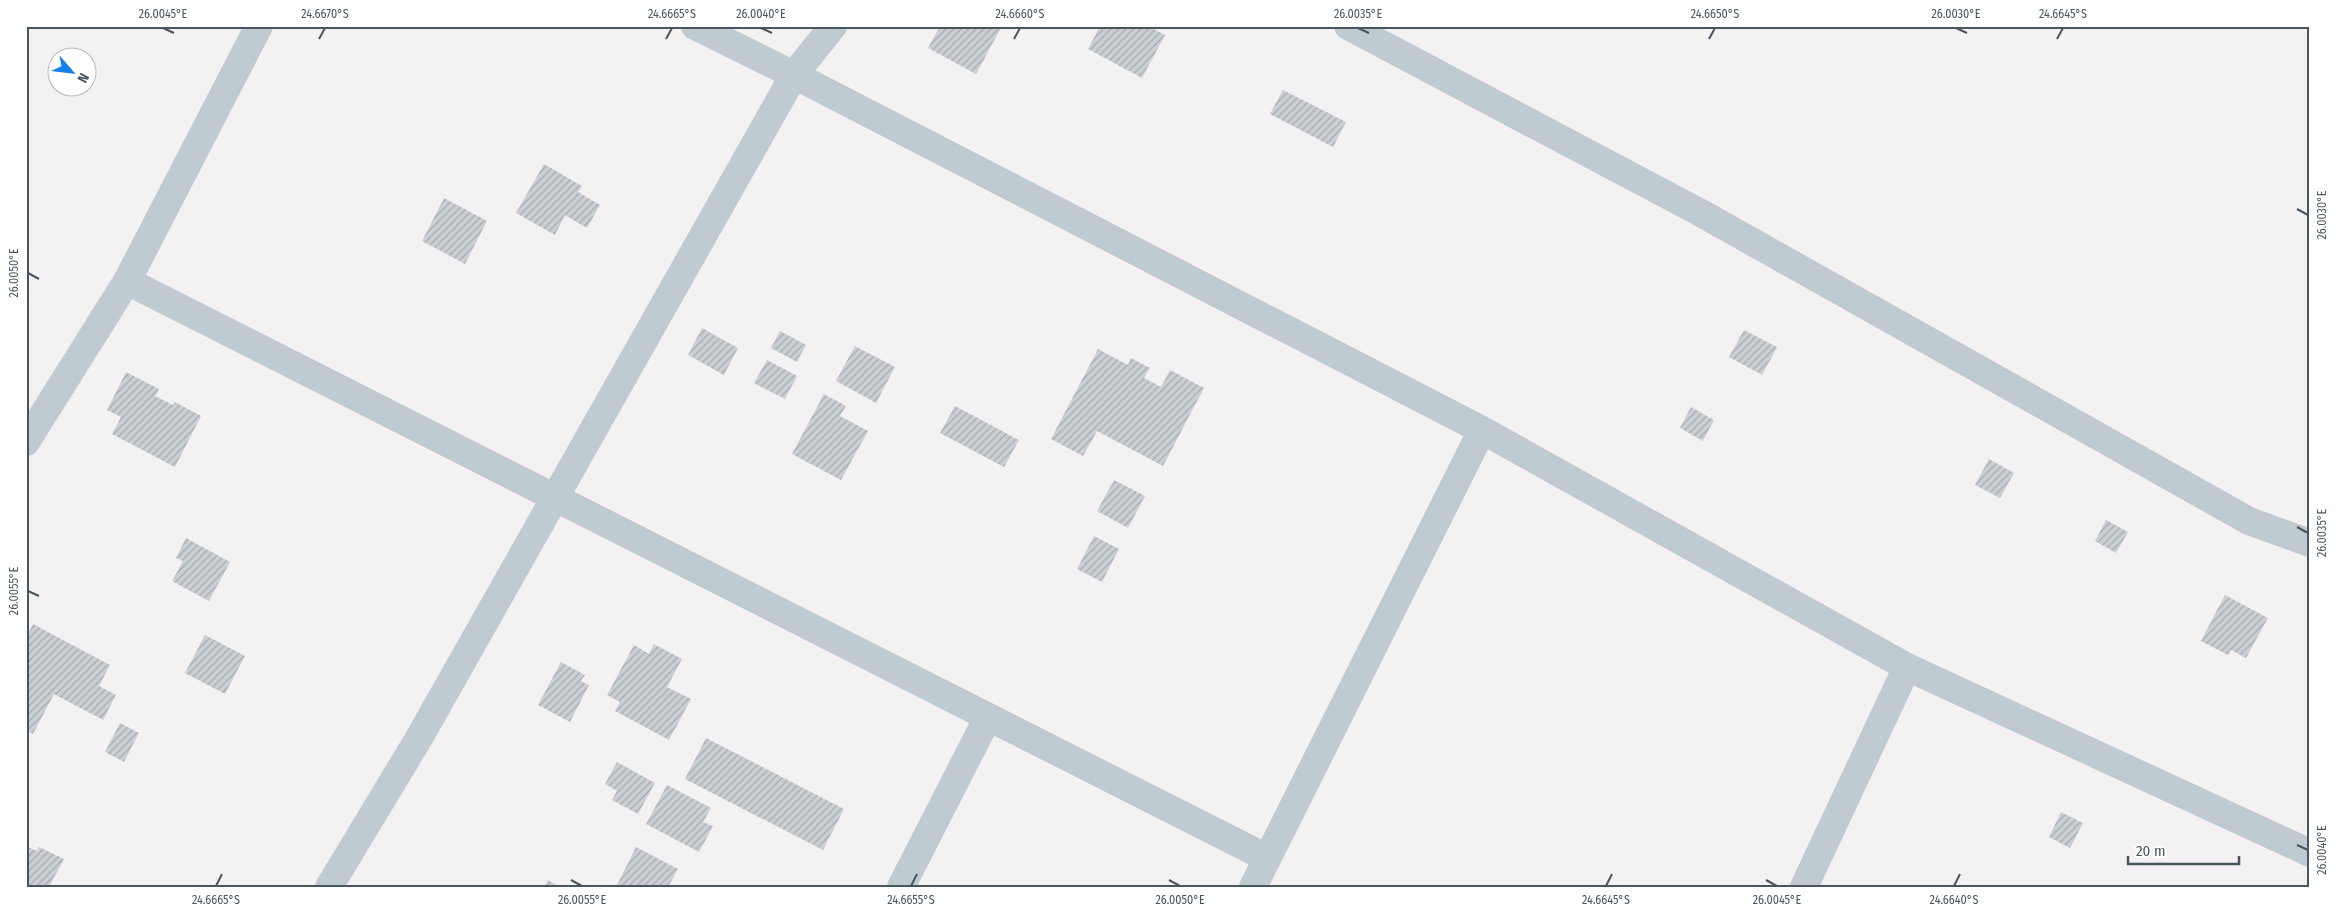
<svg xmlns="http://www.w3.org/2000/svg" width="2336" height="913" font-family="'Fira Sans Condensed',sans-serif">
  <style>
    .building { fill: url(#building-hatch) }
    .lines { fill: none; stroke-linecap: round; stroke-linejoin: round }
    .minor { stroke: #bfcad1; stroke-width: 28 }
    .ticks { fill: none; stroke: #485660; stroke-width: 2 }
    .neatline { fill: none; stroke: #485660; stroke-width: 2 }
    .ticks-label { font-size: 12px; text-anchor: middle; fill: #485660 }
  </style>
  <defs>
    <pattern id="building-hatch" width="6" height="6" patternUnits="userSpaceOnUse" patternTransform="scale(1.25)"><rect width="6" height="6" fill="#cbcfd4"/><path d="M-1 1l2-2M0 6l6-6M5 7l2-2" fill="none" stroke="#a7abaf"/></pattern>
  </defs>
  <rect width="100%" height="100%" fill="#f4f1f2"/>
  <path class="building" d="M940 26H1002L976 74 928 48Z
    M1100 26H1148L1165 35 1142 78 1088 49Z
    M1283 90 1346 122 1333 147 1270 114Z
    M544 164 582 186 578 192 600 205 587 228 565 215 555 235 516 213Z
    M444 198 487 221 465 264 422 241Z
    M702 328 738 348 724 375 688 355Z
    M1744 330 1777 347 1762 375 1729 357Z
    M780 331 806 345 797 362 771 348Z
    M855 346 895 367 876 403 836 381Z
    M1098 349 1128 365 1131 358 1150 368 1144 378 1161 387 1170 370 1204 388 1163 466 1097 431 1083 456 1051 439Z
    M767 360 797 376 785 399 754 383Z
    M126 372 159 389 155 396 173 405 175 402 201 416 175 467 112 434 121 417 107 410Z
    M824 394 846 406 840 416 868 431 841 480 792 454Z
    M955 406 1019 440 1004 467 940 433Z
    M1691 407 1714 420 1703 441 1680 428Z
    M1989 459 2014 473 2000 498 1975 485Z
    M1114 480 1145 496 1128 528 1097 511Z
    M2106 520 2128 532 2116 553 2095 541Z
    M1094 536 1119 549 1102 582 1077 569Z
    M186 538 230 562 209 601 172 581 183 561 176 558Z
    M2225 595 2268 618 2246 658 2231 650 2228 655 2201 641Z
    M33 624 110 665 99 686 116 695 103 720 54 694 33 734 26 730V637Z
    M205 635 245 656 225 694 185 673Z
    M654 644 682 659 667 687 691 699 669 740 615 711 620 702 607 695 634 645 649 654Z
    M561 662 585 675 581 681 589 685 570 722 538 705Z
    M120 723 139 733 124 762 105 752Z
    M706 738 844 809 823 850 685 779Z
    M617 762 655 783 638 814 612 800 617 791 605 784Z
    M667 785 711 808 703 822 713 826 699 852 646 824Z
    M2061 812 2083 823 2070 848 2049 837Z
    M26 846 37 851 39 847 64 859 50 885 54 887H26Z
    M636 847 678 869 668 887H616Z
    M548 880 559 887H544Z"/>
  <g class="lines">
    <path class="minor" d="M695 26 794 75 1482 430
      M1348 26 1701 213 2249 521 2310 543
      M127 281 1267 858
      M26 442 127 281 259 26
      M329 887 419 738 794 75 833 26
      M901 887 988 717
      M1253 887 1482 430 1907 667 2310 853
      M1804 887 1907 667"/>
  </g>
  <path class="ticks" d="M163 28 174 33M761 28 772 33M1358 28 1369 33M1956 28 1967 33M319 39 325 28M666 39 672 28M1014 39 1020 28M1709 39 1715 28M2057 39 2063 28M2297 209 2308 215M28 273 39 279M2297 527 2308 533M28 591 39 596M2297 845 2308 850M571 880 582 886M1169 880 1180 886M1766 880 1777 886M216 886 222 874M911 886 917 874M1606 886 1612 874M1954 886 1960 874"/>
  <rect width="2336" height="913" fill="none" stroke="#ffffff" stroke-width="55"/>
  <g transform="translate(72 72) rotate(118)"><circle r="24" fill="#ffffff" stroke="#b6bbbf"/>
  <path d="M0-4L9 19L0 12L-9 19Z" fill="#1480eb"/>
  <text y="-8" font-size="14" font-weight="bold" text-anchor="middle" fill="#485660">N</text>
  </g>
  <path d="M2128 856v8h111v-8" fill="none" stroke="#485660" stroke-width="2.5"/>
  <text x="2136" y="856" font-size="15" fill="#485660" stroke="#ffffff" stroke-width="4" paint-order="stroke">20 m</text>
  <rect x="28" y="28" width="2280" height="858" class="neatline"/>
  <g class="ticks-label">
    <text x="163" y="18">26.0045°E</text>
    <text x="325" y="18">24.6670°S</text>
    <text x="672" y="18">24.6665°S</text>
    <text x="761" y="18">26.0040°E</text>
    <text x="1020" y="18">24.6660°S</text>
    <text x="1358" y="18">26.0035°E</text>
    <text x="1715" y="18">24.6650°S</text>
    <text x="1956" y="18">26.0030°E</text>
    <text x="2063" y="18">24.6645°S</text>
    <text transform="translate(2322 215) rotate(-90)" y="4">26.0030°E</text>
    <text transform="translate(14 273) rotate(-90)" y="4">26.0050°E</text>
    <text transform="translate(2322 533) rotate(-90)" y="4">26.0035°E</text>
    <text transform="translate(14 591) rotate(-90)" y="4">26.0055°E</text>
    <text transform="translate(2322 850) rotate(-90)" y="4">26.0040°E</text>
    <text x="216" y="904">24.6665°S</text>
    <text x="582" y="904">26.0055°E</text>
    <text x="911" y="904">24.6655°S</text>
    <text x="1180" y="904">26.0050°E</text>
    <text x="1606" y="904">24.6645°S</text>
    <text x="1777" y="904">26.0045°E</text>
    <text x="1954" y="904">24.6640°S</text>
  </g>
</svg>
